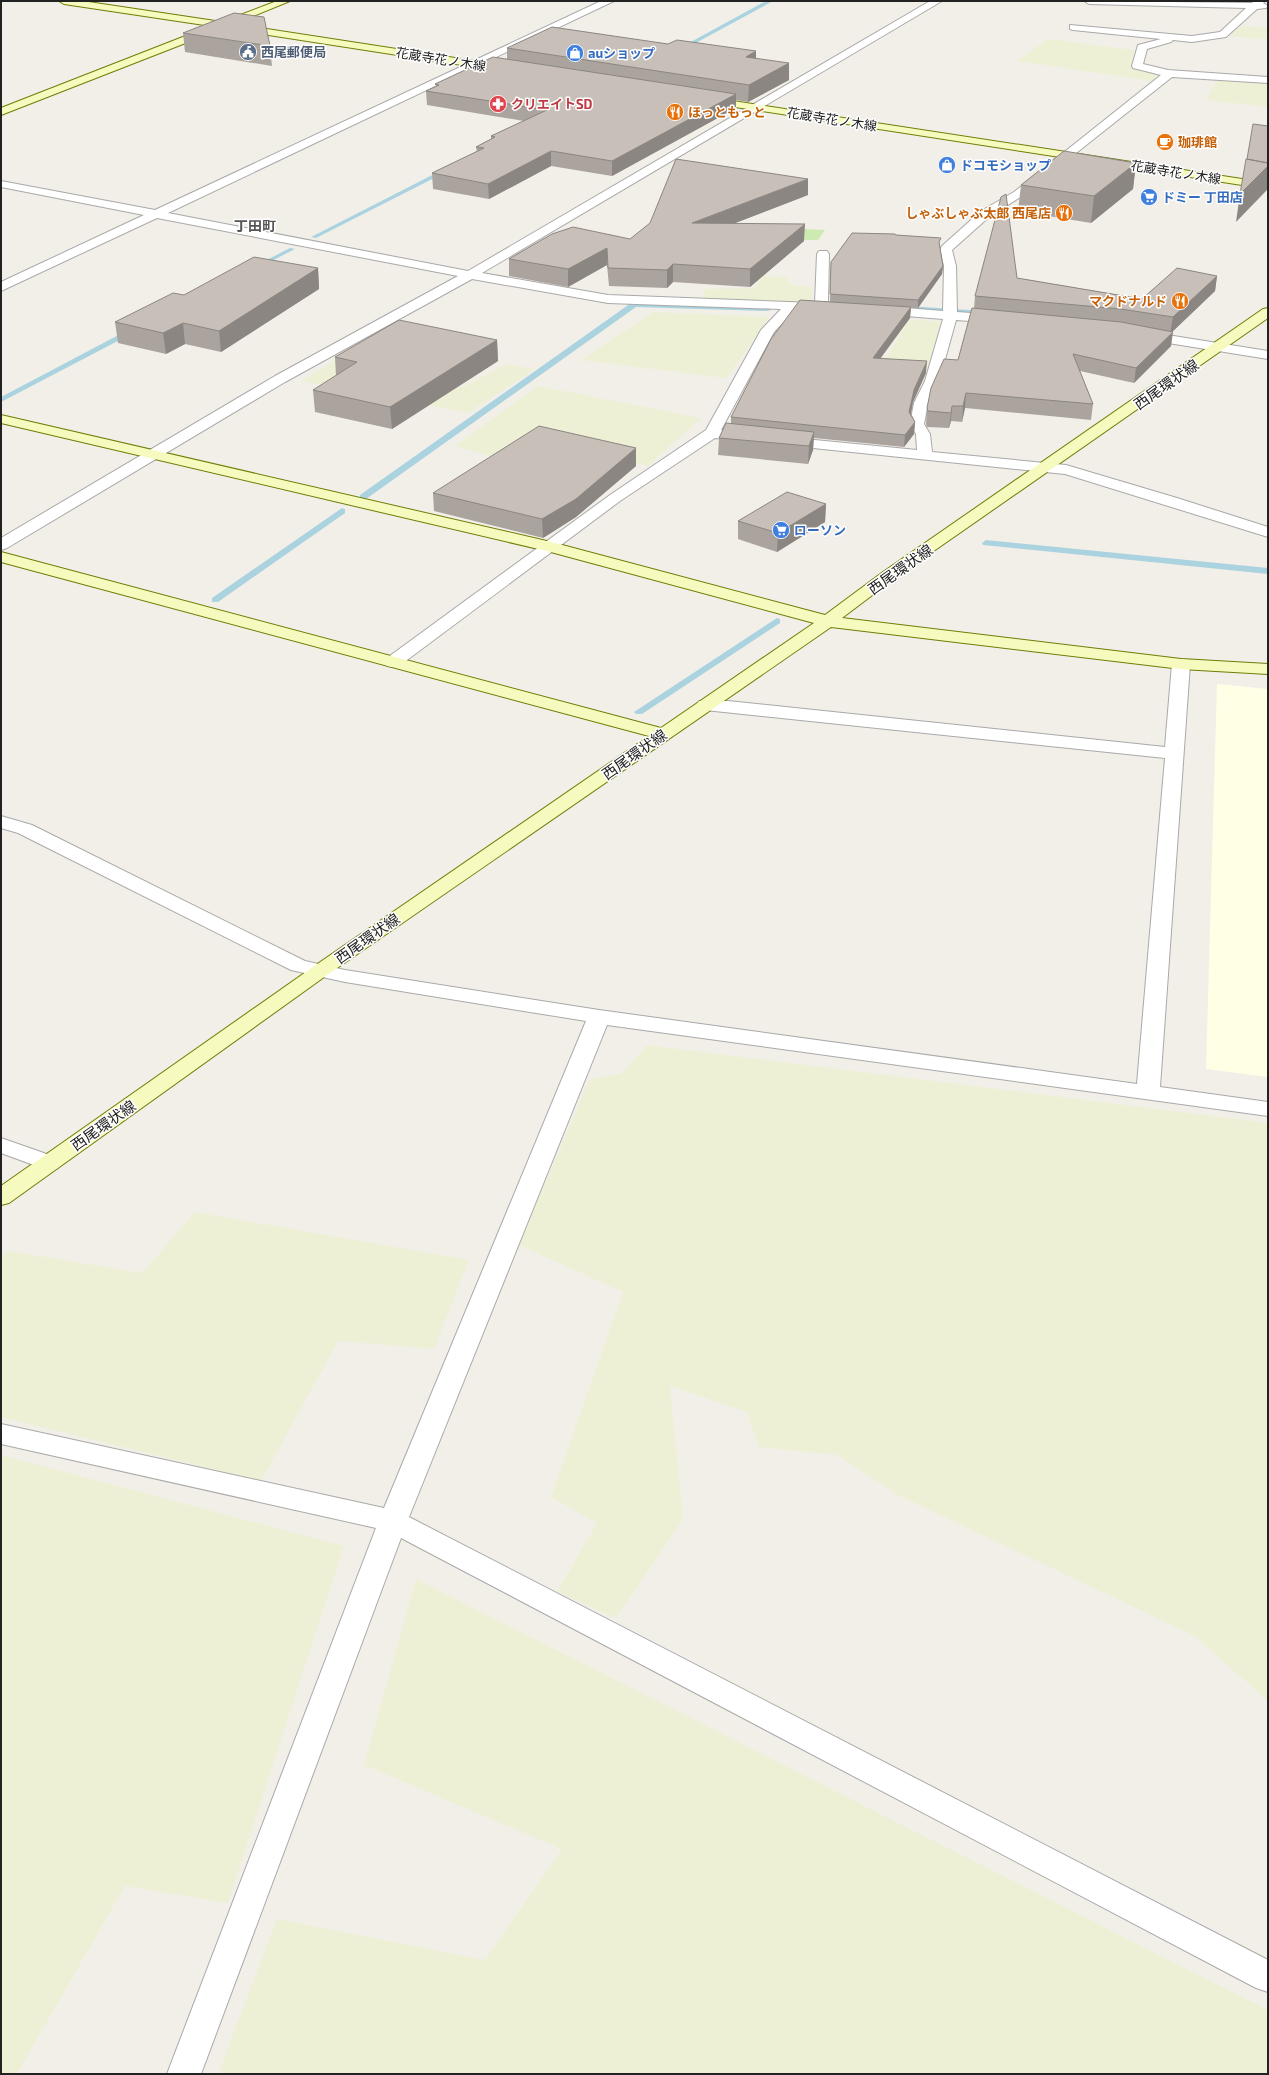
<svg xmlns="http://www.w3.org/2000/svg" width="1269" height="2075" font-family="'Exo 2','Noto Sans JP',sans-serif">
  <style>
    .education { fill: #ffffe5 }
    .farmland { fill: #eef0d5 }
    .grass { fill: #cdebb0 }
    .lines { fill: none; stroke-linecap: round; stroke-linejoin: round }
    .stream { fill: #aad3df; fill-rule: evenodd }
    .street-casing { stroke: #a9a9a9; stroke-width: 2 }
    .secondary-casing { stroke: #707d05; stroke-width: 2 }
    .street { fill: #fff; fill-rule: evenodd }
    .secondary { fill: #f7fabf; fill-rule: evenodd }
    .wall { fill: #aba49e }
    .shaded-wall { fill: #8b8681 }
    .building { fill: #c7bfb8; stroke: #8b8681 }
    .labels { text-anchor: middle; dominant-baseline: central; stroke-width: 3; stroke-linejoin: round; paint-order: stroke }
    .far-service-label { font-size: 13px; font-weight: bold; fill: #4e5e75; stroke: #fff; text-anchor: start }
    .far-shop-label { font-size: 13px; font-weight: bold; fill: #366cbe; stroke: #fff; text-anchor: start }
    .far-street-label { font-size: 13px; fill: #222; stroke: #fff }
    .far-health-label { font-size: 13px; font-weight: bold; fill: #be3a42; stroke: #fff; text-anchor: start }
    .far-food-label { font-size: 13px; font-weight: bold; fill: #c56008; stroke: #fff; text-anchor: start }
    .far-quarter-label { font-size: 14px; font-weight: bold; fill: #555; stroke: #fff }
    .street-label { font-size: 15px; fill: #222; stroke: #fff }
  </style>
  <rect width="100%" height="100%" fill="#f2efe9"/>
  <path class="education" d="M1217 684 1268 689V1077L1206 1069Z"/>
  <path class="farmland" d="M1241 26 1268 28V39L1230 36Z
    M1048 39 1134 50 1133 68 1157 74 1153 81 1017 61Z
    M1218 79 1268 82V107L1206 100Z
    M763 276 785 277 792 285 812 287V304L703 300 705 289 754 288Z
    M653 312 770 317 726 378 581 360Z
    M909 319 943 322 931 372 879 366 854 354 887 357Z
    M376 334 362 365 463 387 506 364 535 369 468 413 302 381Z
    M538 386 701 418 648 466 545 440 517 464 455 446Z
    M647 1045 1268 1123V1701L1195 1636 898 1495 837 1455 759 1447 747 1412 670 1386 683 1519 616 1618 557 1592 597 1523 551 1497 623 1292 519 1245 590 1079 621 1074Z
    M195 1212 469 1260 434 1349 338 1341 261 1481 1 1417V1256L10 1251 142 1273Z
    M1 1455 344 1546 228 1903 125 1886 17 2074H1Z
    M416 1579 1268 2010V2074H218L277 1919 485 1960 562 1849 364 1765Z"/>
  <path class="grass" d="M782 228 825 230 818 240H781Z"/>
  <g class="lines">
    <path class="stream" d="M766 1H773L681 51 676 50Z
      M446 168 449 170 448 171 316 238 311 237Z
      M290 248 295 249 258 268 253 267Z
      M631 303 768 307 772 309 768 311 636 307 366 499H360V495Z
      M891 305 986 311 990 313 986 315 894 309H891Z
      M128 330 135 332 1 402V397Z
      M342 508 345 509V513L218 602H212V598Z
      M986 540 1268 568V574L983 545 982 543Z
      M777 618 780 619V623L642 714H636L634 712Z"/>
    <defs>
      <path id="street" d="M601 1H614L168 213 468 271 930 1H942L482 273 608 295 815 303 817 254 819 251H827L829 254 828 304 832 307 825 311 795 310 774 332 721 430 755 434 757 437 755 440 750 441 715 438 620 501 399 666 393 667 387 666 384 662 387 658 610 495 706 430 761 330 781 309 608 303 472 279 285 382 7 548 1 550V538L275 376 458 276 157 218 1 291V282L144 215 1 187V181L155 210Z
        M1084 1 1252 3 1254 1H1265L1263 3 1268 6 1266 8 1257 9 1226 37 1192 42 1173 40 1171 42 1147 49 1143 64 1168 70 1268 77V83L1172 77 1022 196 989 217 952 250 956 266 957 312 998 315 1005 319 998 323 956 320 939 381 928 403 924 424 930 434 932 452 1066 465 1177 498 1268 527V537L1065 474 784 445 779 444 777 441 779 438 784 437 917 450 916 434 910 424 914 403 925 381 943 319 881 314 874 310 881 306 943 311 944 266 940 249 942 246 981 211 1014 192 1161 75 1133 68 1132 66 1138 45 1161 39 1073 30 1070 29V25L1192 36 1220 32 1246 8 1089 4Z
        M1142 331 1268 351V359L1137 338 1135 335Z
        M1181 659 1187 660 1190 664 1160 1087 1268 1102V1116L607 1025 409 1517 1268 1960V1992L1256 1988 401 1538 201 2074H167L376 1528 1 1444V1424L384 1508 586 1021 345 982 291 970 18 833 1 828V816L32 825 305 961 345 970 599 1010 1137 1084 1165 758 705 710 699 709 696 705 699 701H728L1165 747 1172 664 1175 660Z
        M1 1138 58 1158 62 1163 58 1168 50 1171 1 1153Z"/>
      <path id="secondary" d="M59 1H82L222 22 277 1H290L234 24 507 66 512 69 507 72 224 28 1 115V108L211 26 64 4Z
        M707 97 1268 183V189L703 102 702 100Z
        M1268 308V318L895 578 842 618 1181 659 1268 664V674L1181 669 831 627 327 975 9 1203 1 1205V1186L313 967 649 736 1 562V552L661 728 814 623 547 551 1 423V415L551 542 825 615 883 572 1263 309Z"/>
    </defs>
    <use href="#street" class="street-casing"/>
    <use href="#secondary" class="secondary-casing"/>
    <use href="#street" class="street"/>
    <use href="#secondary" class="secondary"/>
  </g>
  <path class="wall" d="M183 33 270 46 272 66 185 52Z
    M668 44 756 51V58L789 80 748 102 736 100V108L612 176 551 166 489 199 433 189 432 173 477 152 476 147 491 139V136L524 121 427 105 426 91 436 86 435 84 507 59V48Z
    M1136 163 1133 189 1091 223 1018 211 1021 185Z
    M808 195 735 223 804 241 750 287 673 282 667 288 609 286 607 265 568 287 509 276V259L630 239Z
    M896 235 940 246 943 266 942 274 918 308H911L910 318 880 358 926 373 913 402 911 413 915 422 914 434 904 447 814 438 813 450 808 464 718 455 719 438 731 424V417L830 302 831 262Z
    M318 268 319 289 221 352 185 344 166 354 118 343 115 322 184 295Z
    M1217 276 1215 291 1172 332 1171 346 1134 383 1080 371 1093 404 1091 420 965 408 962 422 951 421 949 428 927 427 926 424 927 408 958 360 974 309 975 296 1017 278 1142 299Z
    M497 340 498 361 392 429 315 412 313 390 336 376 335 357Z
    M636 466 576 517 543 538 434 511 433 493Z
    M826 504 825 522 777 552 738 539V521Z"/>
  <path class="shaded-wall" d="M756 51V68L746 57Z
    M789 63V80L748 102 749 85Z
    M736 94V108L612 176V161Z
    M551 151V166L489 199 488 184Z
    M1136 163 1133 189 1091 223 1094 196Z
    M1268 166V184L1267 190 1236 222 1240 194Z
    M808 179V195L691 240 692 223Z
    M805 224 804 241 750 287V269Z
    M607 248V265L568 287V269Z
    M673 264V282L667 288V270Z
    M943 266 942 274 918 308V300Z
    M318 268 319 289 221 352 219 331Z
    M1217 276 1215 291 1170 334 1173 317Z
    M911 307 910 318 872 370 873 358Z
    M183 323 185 344 166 354 163 333Z
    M1173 332 1171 346 1134 383 1136 368Z
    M497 340 498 361 392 429 390 407Z
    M927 361 926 373 913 402 909 424V412L914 390Z
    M966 393 965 408 962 422 963 406Z
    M952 406 951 421 949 428 951 413Z
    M915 422 914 434 904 447 905 435Z
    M814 432 813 450 808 464 809 446Z
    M636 448V466L576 517 543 538 542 519Z
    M826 504 825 522 777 552 778 533Z"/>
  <path class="building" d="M234 13 264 17 270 46 183 33Z
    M552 27 668 44 677 40 756 51 746 57 789 63 749 85 507 48Z
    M493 57 736 94 612 161 551 151 488 184 432 173 484 148 476 147 495 137 491 136 547 110 426 91 439 85 435 84Z
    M1253 124 1268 126V163L1247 159Z
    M1064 151 1136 163 1094 196 1021 185Z
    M676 159 808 179 692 223 805 224 750 269 673 264 667 270 608 268 607 248 568 269 509 259 552 234 573 227 630 239 650 223Z
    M1246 159 1268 163V166L1240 194Z
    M1006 194 1017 278 1142 299 1177 268 1217 276 1173 317 1121 309 975 296 1001 197Z
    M852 233 895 234 896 235 941 238 939 242 943 266 918 300 830 294 831 262Z
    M254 257 318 268 219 331 183 323 163 333 115 322 173 293 184 295Z
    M800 300 911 307 873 358 927 361 914 390 909 412 915 422 905 435 731 417 771 339Z
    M972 308 1121 322 1173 332 1136 368 1073 354 1093 404 966 393 963 406H952L951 413 928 411 927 408 931 388 944 359 958 360Z
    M399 320 497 340 390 407 313 390 357 362 335 357Z
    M726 423 814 432 809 446 719 438Z
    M539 426 636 448 576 499 542 519 433 493Z
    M787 492 826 504 778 533 738 521Z"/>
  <defs>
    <symbol id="civic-disc" viewBox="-11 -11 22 22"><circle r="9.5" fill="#5c6f8a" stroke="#fff"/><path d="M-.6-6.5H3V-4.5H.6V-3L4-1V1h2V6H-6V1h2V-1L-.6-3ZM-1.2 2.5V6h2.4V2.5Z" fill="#fff"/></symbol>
    <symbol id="shop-disc" viewBox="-11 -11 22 22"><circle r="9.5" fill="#3f7fe0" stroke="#fff"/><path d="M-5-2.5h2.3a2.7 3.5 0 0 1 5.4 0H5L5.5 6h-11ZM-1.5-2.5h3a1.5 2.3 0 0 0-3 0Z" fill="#fff"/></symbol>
    <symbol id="pharmacy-disc" viewBox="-11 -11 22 22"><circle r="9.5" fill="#e0444e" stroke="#fff"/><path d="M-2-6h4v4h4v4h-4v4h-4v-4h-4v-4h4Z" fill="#fff"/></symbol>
    <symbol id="restaurant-disc" viewBox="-11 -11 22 22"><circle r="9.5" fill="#e8710a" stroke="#fff"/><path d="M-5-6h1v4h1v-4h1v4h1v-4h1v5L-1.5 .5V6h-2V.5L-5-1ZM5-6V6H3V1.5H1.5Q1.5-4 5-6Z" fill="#fff"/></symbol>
    <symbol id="cafe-disc" viewBox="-11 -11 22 22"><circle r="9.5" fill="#e8710a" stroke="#fff"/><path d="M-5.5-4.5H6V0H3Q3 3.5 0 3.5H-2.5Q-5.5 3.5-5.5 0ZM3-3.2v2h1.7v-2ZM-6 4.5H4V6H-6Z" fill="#fff"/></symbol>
    <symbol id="supermarket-disc" viewBox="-11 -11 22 22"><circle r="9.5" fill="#3f7fe0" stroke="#fff"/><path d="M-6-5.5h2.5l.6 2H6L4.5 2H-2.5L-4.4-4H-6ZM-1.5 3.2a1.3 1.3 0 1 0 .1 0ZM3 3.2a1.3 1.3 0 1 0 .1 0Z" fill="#fff"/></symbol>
  </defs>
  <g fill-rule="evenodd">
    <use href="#civic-disc" x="238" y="42" width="20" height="20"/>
    <use href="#shop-disc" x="565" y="43" width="20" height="20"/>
    <use href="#pharmacy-disc" x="488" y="94" width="20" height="20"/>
    <use href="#restaurant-disc" x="665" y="102" width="20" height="20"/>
    <use href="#cafe-disc" x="1155" y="132" width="20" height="20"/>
    <use href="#shop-disc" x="937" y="155" width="20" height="20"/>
    <use href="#supermarket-disc" x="1139" y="187" width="20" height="20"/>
    <use href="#restaurant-disc" x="1054" y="203" width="20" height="20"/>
    <use href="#restaurant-disc" x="1170" y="291" width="20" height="20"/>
    <use href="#supermarket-disc" x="771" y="520" width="20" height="20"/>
  </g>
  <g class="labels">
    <g class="far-service-label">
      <text x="261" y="52">西尾郵便局</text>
    </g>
    <g class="far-shop-label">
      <text x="588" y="53">auショップ</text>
      <text x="960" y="165">ドコモショップ</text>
      <text x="1162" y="197">ドミー 丁田店</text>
      <text x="794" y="530">ローソン</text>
    </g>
    <g class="far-street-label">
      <text transform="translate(441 59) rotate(9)">花蔵寺花ノ木線</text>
      <text transform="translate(832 119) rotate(9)">花蔵寺花ノ木線</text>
      <text transform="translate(1176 172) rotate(9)">花蔵寺花ノ木線</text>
    </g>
    <g class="far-health-label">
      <text x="511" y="104">クリエイトSD</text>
    </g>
    <g class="far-food-label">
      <text x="688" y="112">ほっともっと</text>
      <text x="1178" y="142">珈琲館</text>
      <text x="1051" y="213" text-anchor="end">しゃぶしゃぶ太郎 西尾店</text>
      <text x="1167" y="301" text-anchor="end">マクドナルド</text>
    </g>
    <g class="far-quarter-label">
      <text x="255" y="225">丁田町</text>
    </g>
    <g class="street-label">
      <text transform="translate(1166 384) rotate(-35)">西尾環状線</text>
      <text transform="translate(900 569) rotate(-35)">西尾環状線</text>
      <text transform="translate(634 754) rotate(-35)">西尾環状線</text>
      <text transform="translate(367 938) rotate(-35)">西尾環状線</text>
      <text transform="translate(103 1125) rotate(-35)">西尾環状線</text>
    </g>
  </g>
  <rect width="1269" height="2075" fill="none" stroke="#222222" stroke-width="4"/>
</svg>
